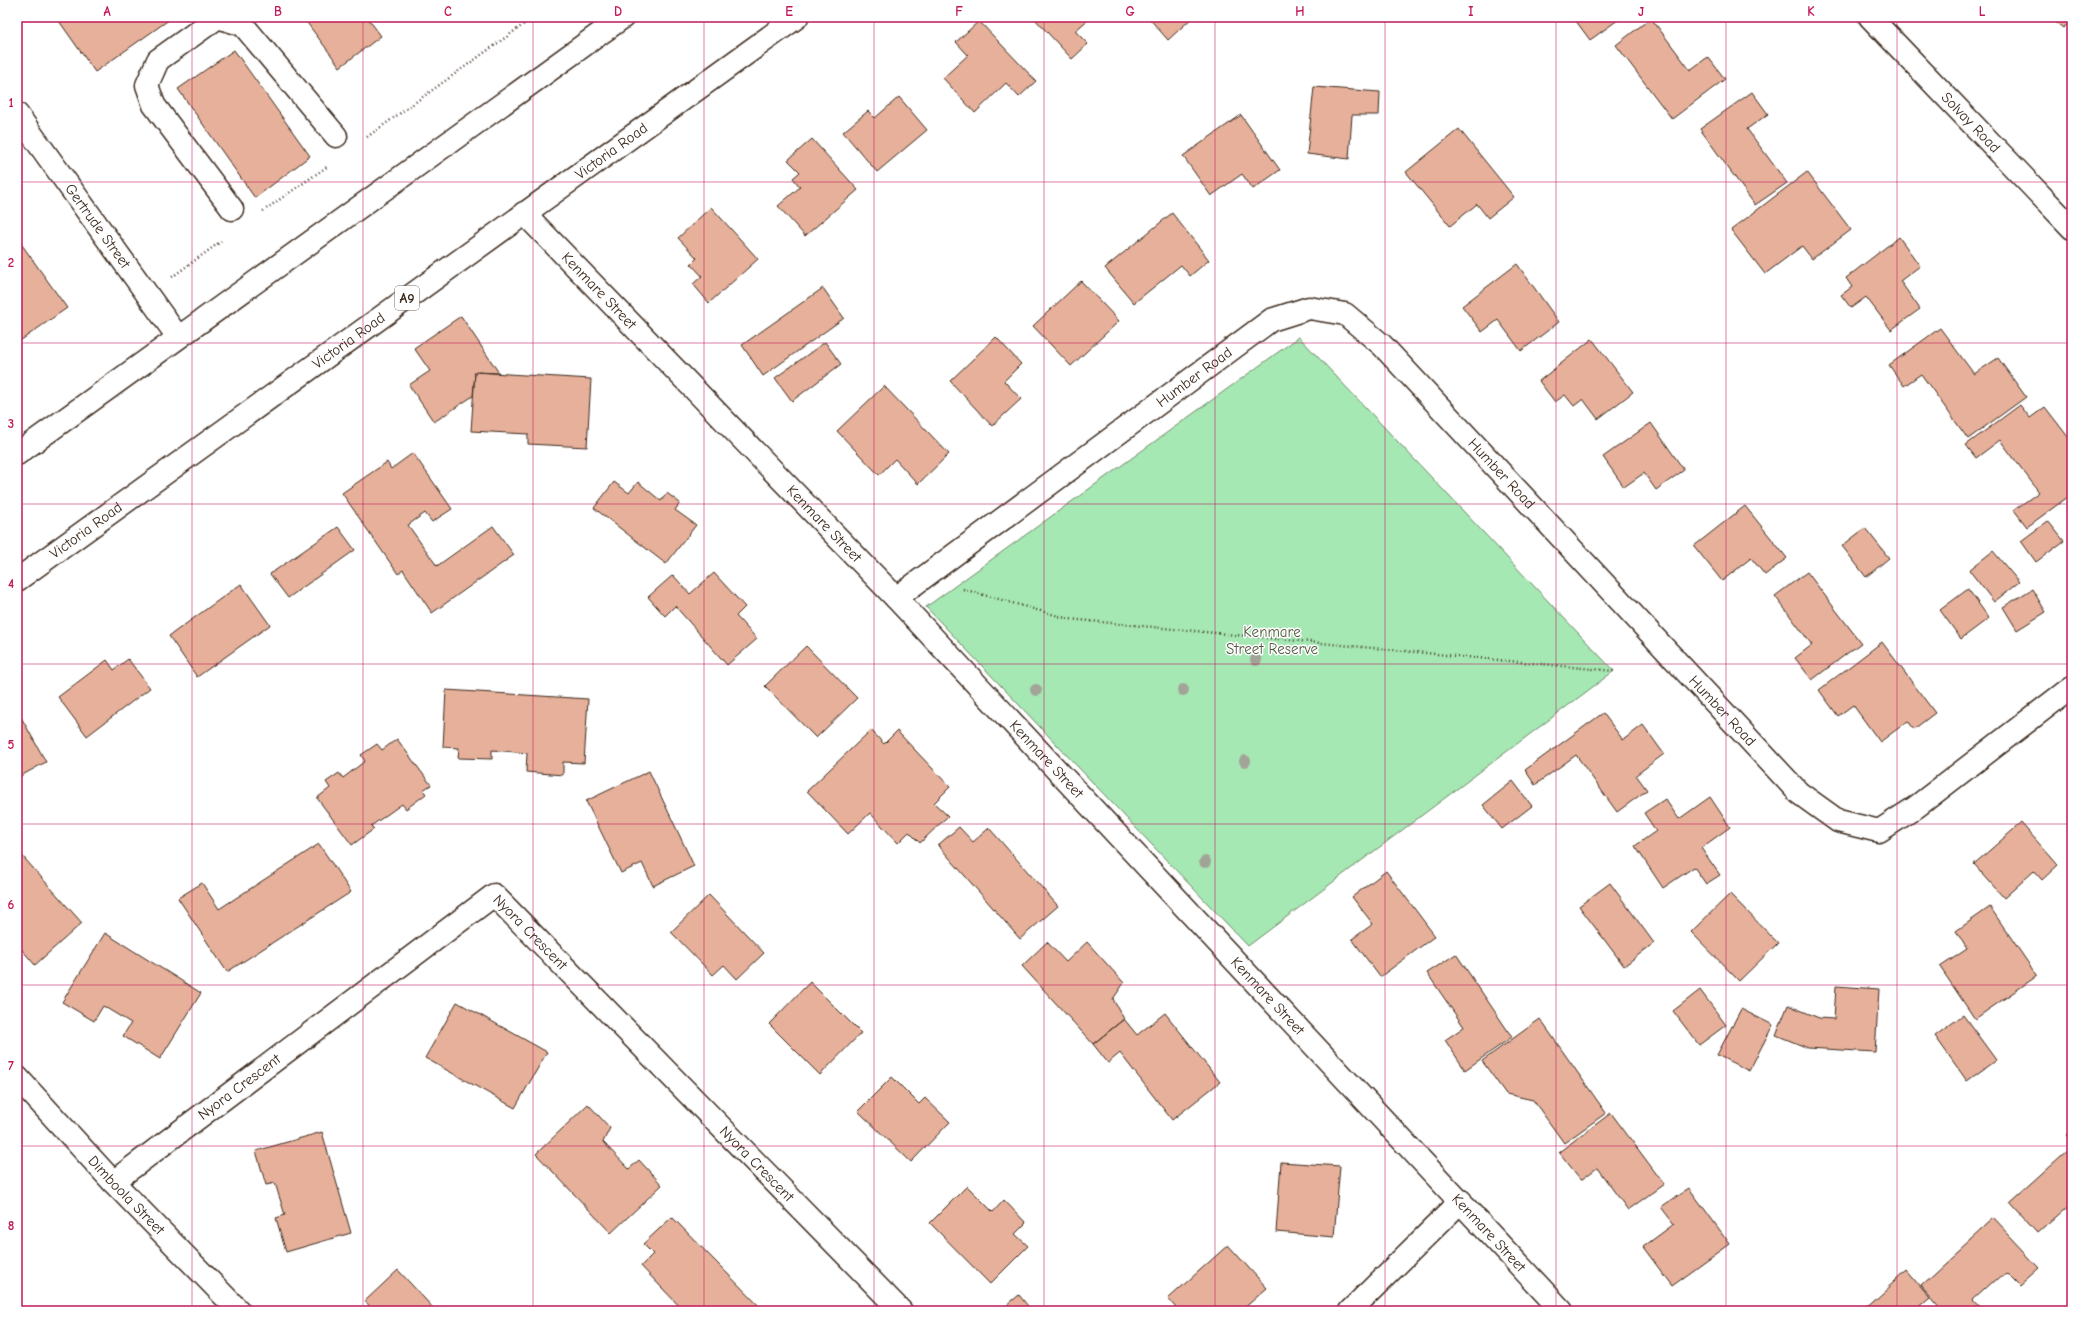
<svg xmlns="http://www.w3.org/2000/svg" width="2089" height="1328" font-family="'Comic Neue',sans-serif">
  <style>
    .green { fill: #a5e8b3; stroke: #708968 }
    .building { fill: #e6b09a; stroke: #3b2a1e }
    .lines { fill: none; stroke-linecap: round; stroke-linejoin: round }
    .lane-casing { stroke: #3b2a1e; stroke-width: 25 }
    .street-casing { stroke: #3b2a1e; stroke-width: 25 }
    .highway-casing { stroke: #3b2a1e; stroke-width: 25 }
    .path { stroke: #3b2a1e; stroke-width: 2.5; stroke-dasharray: 1 3; stroke-linecap: butt }
    .lane { stroke: #fff; stroke-width: 22 }
    .street { stroke: #fff; stroke-width: 22 }
    .highway { stroke: #fff; stroke-width: 22 }
    .tree { fill: #a2a498 }
    .grid { fill: none; stroke: #c2185b; stroke-width: 1; stroke-opacity: 0.55 }
    .labels { text-anchor: middle; dominant-baseline: central; stroke-width: 3; stroke-linejoin: round; paint-order: stroke }
    .shield { fill: #fff; stroke: #766a62; stroke-width: 1 }
    .shield-label { font-size: 14px; font-weight: bold; fill: #3b2a1e }
    .street-label { font-size: 15px; fill: #3b2a1e; stroke: #fff }
    .park-label { font-size: 15px; fill: #565a43; stroke: #fff }
    .neatline { fill: none; stroke: #c2185b; stroke-width: 1.5 }
    .grid-label { font-size: 13px; text-anchor: middle; font-weight: bold; fill: #c2185b }
  </style>
  <rect width="100%" height="100%" fill="#fff"/>
  <filter id="ink" filterUnits="userSpaceOnUse"><feTurbulence type="fractalNoise" baseFrequency=".025" numOctaves="2"/><feDisplacementMap in="SourceGraphic" scale="8" xChannelSelector="R" yChannelSelector="G"/><feConvolveMatrix kernelMatrix="1 2 1 2 8 2 1 2 1" color-interpolation-filters="sRGB"/></filter>
  <g filter="url(#ink)">
    <path class="green" d="M1299 337 1614 671 1248 946 926 607Z"/>
    <path class="building" d="M65 17H173L95 72 59 21Z
      M309 17H367L381 36 340 67 305 20Z
      M1091 17 1075 31 1088 44 1072 59 1034 18Z
      M1148 17H1193L1168 40Z
      M1573 17H1622L1590 40Z
      M2049 17H2072V21L2063 28Z
      M1651 18 1690 70 1708 57 1725 79 1672 119 1616 45Z
      M979 21 1036 81 1019 97 1006 83 975 113 943 78 968 55 956 42Z
      M234 50 310 156 255 198 178 89Z
      M1314 87 1380 92 1379 115H1352L1349 159 1307 154Z
      M1752 92 1768 114 1747 129 1787 183 1755 205 1700 129Z
      M899 97 927 130 877 172 843 132 868 111 875 118Z
      M1241 115 1280 170 1253 189 1242 174 1211 196 1183 156Z
      M1459 129 1514 197 1488 218 1477 204 1450 226 1406 172Z
      M812 139 858 190 805 236 778 206 800 187 793 178 800 172 788 160Z
      M1807 172 1851 230 1812 259 1802 246 1765 274 1731 230Z
      M711 207 758 259 709 303 693 284 702 276 691 264 697 258 678 238Z
      M1172 213 1209 260 1190 276 1181 265 1134 303 1105 268Z
      M1899 237 1920 266 1900 281 1920 309 1891 330 1866 297 1851 308 1841 295 1852 287 1846 278Z
      M17 238 67 308 17 343Z
      M1517 264 1559 322 1521 351 1498 320 1482 332 1462 306Z
      M1081 281 1119 321 1071 366 1033 326Z
      M823 288 844 318 763 376 742 345Z
      M461 316 499 373 475 372 473 396 434 422 409 385 430 371 414 348Z
      M1940 328 1974 374 1998 358 2026 397 1968 439 1921 374 1904 386 1889 365Z
      M996 337 1021 364 1004 381 1021 399 992 426 950 381Z
      M1592 339 1633 392 1598 419 1583 399 1574 406 1565 395 1555 402 1539 381Z
      M825 342 841 364 792 401 775 378Z
      M475 372 591 379 587 447 528 444V434L471 431Z
      M884 386 949 454 918 484 895 459 879 475 837 431Z
      M2020 405 2030 418 2045 407 2072 442V465L2070 466 2072 469V494L2027 527 2014 510 2039 492 2000 440 1976 458 1966 445Z
      M1651 423 1684 470 1656 490 1644 473 1624 487 1603 457Z
      M413 453 452 509 432 522 425 513 408 525 437 566 493 526 514 555 432 613 403 570 398 574 342 493 387 462 391 469Z
      M614 482 629 493 638 482 661 501 667 493 680 503 675 510 696 525 666 564 594 508Z
      M1745 506 1787 558 1765 575 1751 558 1722 581 1694 546Z
      M2048 521 2064 541 2036 562 2021 541Z
      M338 527 355 550 288 598 270 574Z
      M1865 528 1889 558 1866 577 1842 546Z
      M1993 551 2019 582 1994 602 1969 570Z
      M1807 572 1861 643 1812 680 1795 658 1812 645 1775 596Z
      M714 573 745 607 736 616 757 639 727 665 675 606 665 616 648 597 673 575 690 594Z
      M241 584 270 625 197 677 169 636Z
      M1968 589 1989 618 1961 639 1940 610Z
      M2032 589 2046 612 2017 630 2003 607Z
      M1882 642 1935 713 1914 729 1908 721 1880 742 1853 705 1838 716 1819 690Z
      M806 646 857 698 816 738 765 686Z
      M128 659 150 688 87 736 58 697 107 660 114 670Z
      M446 690 588 699 584 763 563 762V775L526 772 527 753 492 750V759L458 758 459 748 443 747Z
      M17 710 46 762 17 778Z
      M1603 713 1623 740 1643 725 1664 754 1636 775 1647 790 1617 812 1576 755 1535 785 1525 770Z
      M871 730 884 744 897 731 950 787 934 803 948 816 920 843 909 832 898 843 870 813 848 834 807 791Z
      M397 739 431 785 423 790 426 794 406 809 402 804 371 826 374 829 352 845 317 798 330 788 326 782 339 773 343 778 365 761 361 755 377 744 382 750Z
      M649 771 694 866 653 886 642 863 621 873 586 801Z
      M1513 781 1532 806 1502 829 1483 805Z
      M1710 797 1730 827 1701 848 1720 875 1706 884 1694 867 1663 888 1635 846 1656 831 1644 813 1665 799 1679 819Z
      M2021 823 2058 865 2042 880 2034 871 2004 898 1974 864Z
      M959 827 973 842 989 828 1058 906 1020 939 938 845Z
      M319 844 351 892 227 972 178 898 202 883 219 909Z
      M17 850 82 923 35 965 17 944Z
      M1386 871 1435 936 1380 977 1352 939 1373 924 1352 897Z
      M1610 883 1654 943 1624 966 1579 906Z
      M1730 894 1778 943 1739 981 1691 932Z
      M709 895 764 953 737 979 724 965 713 975 671 932Z
      M1990 907 2037 976 1975 1019 1940 967 1967 949 1956 931Z
      M105 933 201 993 160 1059 123 1036 131 1023 103 1006 94 1021 62 1002Z
      M1047 942 1066 962 1087 942 1124 983 1113 999 1124 1019 1093 1044 1022 966Z
      M1456 954 1512 1037 1465 1070 1445 1040 1464 1027 1427 973Z
      M810 982 861 1033 820 1075 769 1024Z
      M1836 986 1879 989 1875 1052 1808 1048 1776 1035 1788 1005 1819 1018 1834 1019Z
      M1700 990 1726 1025 1699 1045 1673 1011Z
      M457 1002 547 1052 515 1108 425 1058Z
      M1741 1009 1773 1025 1749 1071 1717 1055Z
      M1165 1013 1220 1082 1172 1120 1120 1053 1108 1063 1093 1044 1124 1019 1137 1035Z
      M1963 1015 1996 1060 1967 1081 1935 1036Z
      M1540 1019 1606 1113 1564 1143 1533 1100 1506 1094 1482 1061Z
      M892 1077 919 1104 925 1098 950 1122 911 1162 858 1111Z
      M588 1104 610 1128 603 1142 629 1169 639 1160 662 1185 611 1233 536 1154Z
      M1611 1113 1664 1184 1628 1210 1597 1168 1581 1180 1559 1152Z
      M2072 1130V1139L2067 1134Z
      M322 1132 351 1233 286 1252 276 1218 285 1215 275 1183 266 1185 256 1151Z
      M2071 1148 2072 1202 2037 1233 2010 1203Z
      M1281 1162 1340 1166 1334 1237 1276 1232Z
      M967 1186 993 1212 1004 1200 1026 1223 1015 1234 1028 1246 990 1284 930 1223Z
      M1689 1188 1730 1244 1672 1286 1643 1247 1674 1224 1661 1207Z
      M672 1217 764 1311H684L641 1266 653 1254 643 1244Z
      M1994 1219 2039 1267 2020 1284 2007 1271 1974 1301 1983 1311H1943L1921 1286Z
      M1228 1245 1267 1288 1241 1311H1179L1168 1299Z
      M398 1270 436 1311H374L365 1301Z
      M1906 1270 1930 1298 1917 1309 1919 1311H1861Z
      M1019 1295 1032 1311H1000Z"/>
    <g class="lines">
      <defs>
        <path id="lane" d="M218 17 158 60 147 85 154 105 232 209
          M218 17 243 25 336 136"/>
        <g id="street">
          <path id="s1" d="M1870 17 2072 228"/>
          <path id="s2" d="M17 114 178 337"/>
          <path id="s3" d="M524 213 896 598 1562 1311"/>
          <path id="s4" d="M896 598 1271 320 1309 308 1345 314 1382 345 1799 793 1838 821 1879 831 1916 807 2072 687"/>
          <path id="s5" d="M17 1077 113 1182 239 1311"/>
          <path id="s6" d="M113 1182 494 895 901 1311"/>
          <path d="M1350 1311 1461 1201"/>
        </g>
        <g id="highway">
          <path d="M17 454 623 17"/>
          <path id="s7" d="M17 580 797 17"/>
        </g>
      </defs>
      <use href="#lane" class="lane-casing"/>
      <use href="#street" class="street-casing"/>
      <use href="#highway" class="highway-casing"/>
      <path class="path" d="M367 137 534 17
        M263 211 328 166
        M172 277 223 240
        M963 589 1069 619 1614 671"/>
      <use href="#lane" class="lane"/>
      <use href="#street" class="street"/>
      <use href="#highway" class="highway"/>
    </g>
    <g class="tree">
      <circle cx="1256" cy="660" r="6"/>
      <circle cx="1036" cy="690" r="6"/>
      <circle cx="1183" cy="690" r="6"/>
      <circle cx="1245" cy="761" r="6"/>
      <circle cx="1205" cy="862" r="6"/>
    </g>
  </g>
  <path class="grid" d="M192 17V1311M363 17V1311M533 17V1311M704 17V1311M874 17V1311M1044 17V1311M1215 17V1311M1385 17V1311M1556 17V1311M1726 17V1311M1897 17V1311M17 182H2072M17 343H2072M17 504H2072M17 664H2072M17 824H2072M17 985H2072M17 1146H2072"/>
  <g class="labels">
    <rect class="shield" x="395" y="286" width="24" height="24" rx="3"/>
    <g class="shield-label">
      <text x="407" y="298">A9</text>
    </g>
    <g class="street-label">
      <text stroke="none"><textPath href="#s1" startOffset="146">Solvay Road</textPath></text>
      <text stroke="none"><textPath href="#s7" startOffset="733">Victoria Road</textPath></text>
      <text stroke="none"><textPath href="#s2" startOffset="138">Gertrude Street</textPath></text>
      <text stroke="none"><textPath href="#s3" startOffset="108">Kenmare Street</textPath></text>
      <text stroke="none"><textPath href="#s7" startOffset="409">Victoria Road</textPath></text>
      <text stroke="none"><textPath href="#s4" startOffset="371">Humber Road</textPath></text>
      <text stroke="none"><textPath href="#s4" startOffset="767">Humber Road</textPath></text>
      <text stroke="none"><textPath href="#s3" startOffset="432">Kenmare Street</textPath></text>
      <text stroke="none"><textPath href="#s7" startOffset="85">Victoria Road</textPath></text>
      <text stroke="none"><textPath href="#s4" startOffset="1091">Humber Road</textPath></text>
      <text stroke="none"><textPath href="#s3" startOffset="756">Kenmare Street</textPath></text>
      <text stroke="none"><textPath href="#s6" startOffset="529">Nyora Crescent</textPath></text>
      <text stroke="none"><textPath href="#s3" startOffset="1080">Kenmare Street</textPath></text>
      <text stroke="none"><textPath href="#s6" startOffset="158">Nyora Crescent</textPath></text>
      <text stroke="none"><textPath href="#s6" startOffset="853">Nyora Crescent</textPath></text>
      <text stroke="none"><textPath href="#s5" startOffset="161">Dimboola Street</textPath></text>
      <text stroke="none"><textPath href="#s3" startOffset="1404">Kenmare Street</textPath></text>
    </g>
    <g class="park-label">
      <text x="1272" y="632">Kenmare<tspan x="1272" dy="17">Street Reserve</tspan></text>
    </g>
  </g>
  <rect width="2089" height="1328" fill="none" stroke="#fff" stroke-width="44"/>
  <rect x="22" y="22" width="2045" height="1284" class="neatline"/>
  <g class="grid-label">
    <text x="107" y="16">A</text>
    <text x="278" y="16">B</text>
    <text x="448" y="16">C</text>
    <text x="618" y="16">D</text>
    <text x="789" y="16">E</text>
    <text x="959" y="16">F</text>
    <text x="1130" y="16">G</text>
    <text x="1300" y="16">H</text>
    <text x="1471" y="16">I</text>
    <text x="1641" y="16">J</text>
    <text x="1811" y="16">K</text>
    <text x="1982" y="16">L</text>
    <text x="11" y="107">1</text>
    <text x="11" y="267">2</text>
    <text x="11" y="428">3</text>
    <text x="11" y="588">4</text>
    <text x="11" y="749">5</text>
    <text x="11" y="909">6</text>
    <text x="11" y="1070">7</text>
    <text x="11" y="1230">8</text>
  </g>
</svg>
